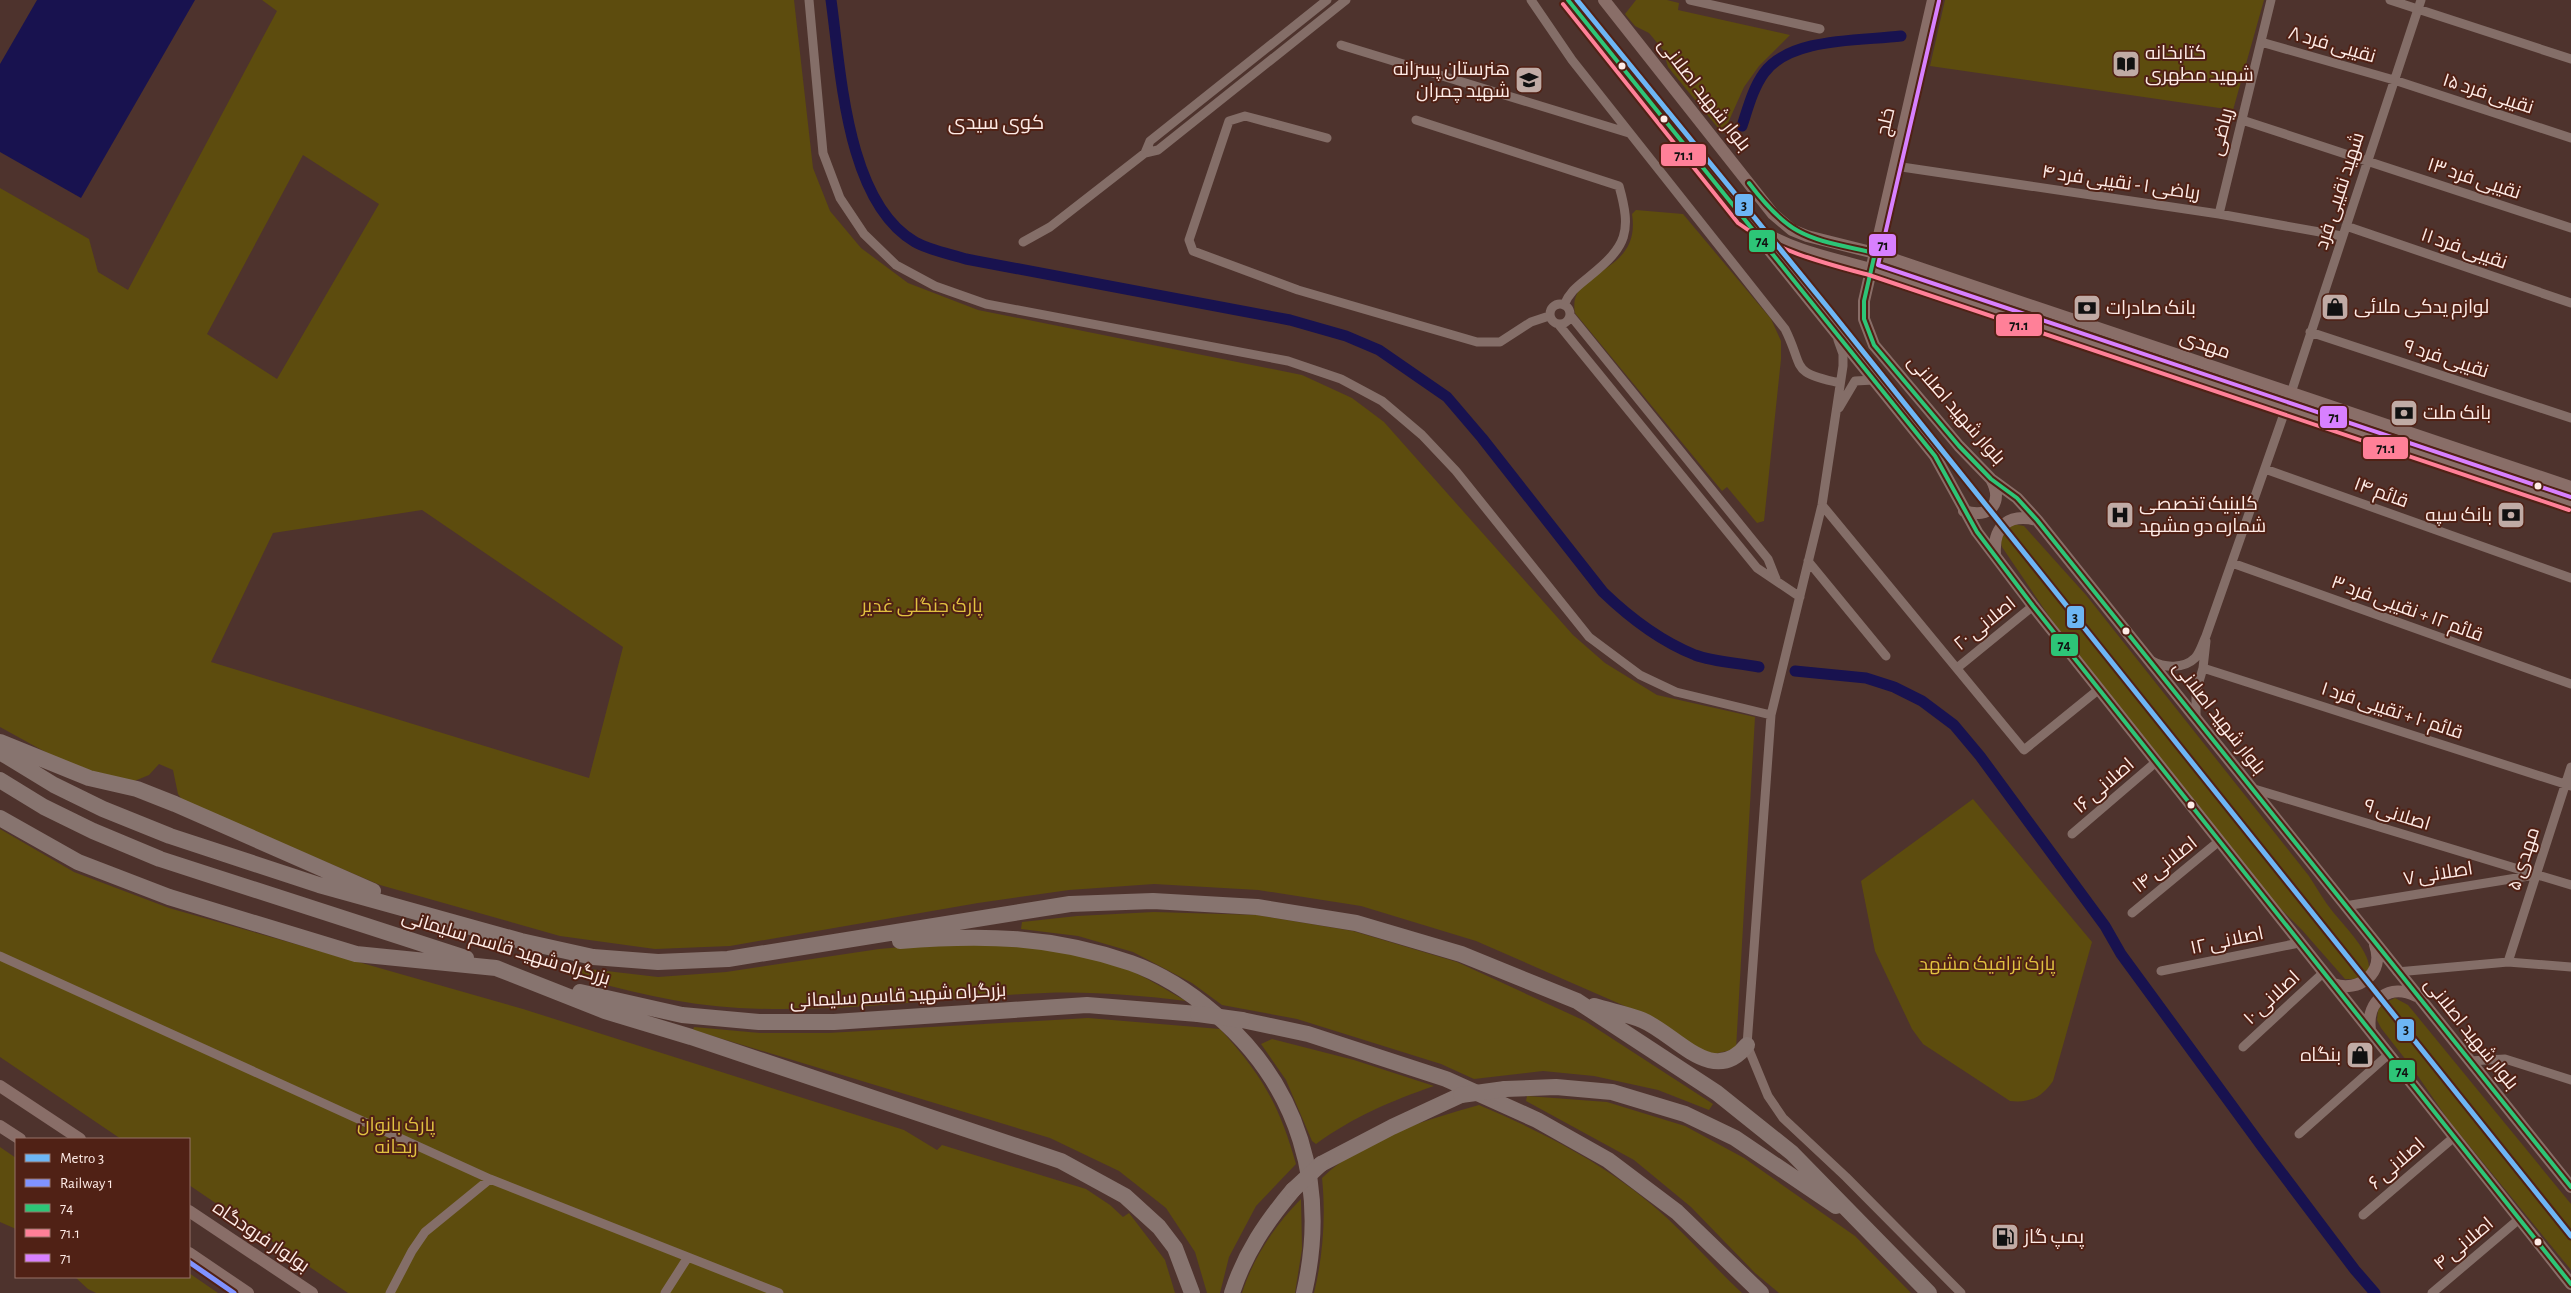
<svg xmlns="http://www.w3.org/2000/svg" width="2571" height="1293" font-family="'Alegreya Sans',Cairo,sans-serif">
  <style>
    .green { fill: #5d4c0e; fill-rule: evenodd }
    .water { fill: #18124f }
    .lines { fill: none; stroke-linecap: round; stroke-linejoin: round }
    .canal { stroke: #18124f; stroke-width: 11 }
    .street { stroke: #846e68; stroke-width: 9 }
    .secondary { stroke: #896e68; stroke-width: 12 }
    .highway { stroke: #87746f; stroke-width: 16 }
    .highway-bridge { stroke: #87746f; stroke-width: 16 }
    .bus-1-casing { stroke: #502115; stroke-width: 8 }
    .bus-2-casing { stroke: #502115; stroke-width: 8 }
    .bus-3-casing { stroke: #502115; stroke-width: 8 }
    .bus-1 { stroke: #2dc577; stroke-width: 4 }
    .bus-2 { stroke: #ff8098; stroke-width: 4 }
    .bus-3 { stroke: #d880ff; stroke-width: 4 }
    .rail-1-casing { stroke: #502115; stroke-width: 9 }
    .rail-1 { stroke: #8093ff; stroke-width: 5 }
    .metro-1-casing { stroke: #502115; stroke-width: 9 }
    .metro-1 { stroke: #6db6f5; stroke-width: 5 }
    .bus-dot { fill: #feebe6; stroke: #502115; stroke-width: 2 }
    .labels { text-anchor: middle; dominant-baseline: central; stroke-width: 4; stroke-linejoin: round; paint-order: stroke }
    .street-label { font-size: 19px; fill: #feebe6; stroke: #502115 }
    .poi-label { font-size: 19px; fill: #feebe6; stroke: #502115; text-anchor: start }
    .park-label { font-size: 19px; fill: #e0c140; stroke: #502115 }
    .neighbourhood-label { font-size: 20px; fill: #feebe6; stroke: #502115 }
    .line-badge { stroke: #502115; stroke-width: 2 }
    .pale-badge-label { font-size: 14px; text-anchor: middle; font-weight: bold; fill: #111 }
  </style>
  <rect width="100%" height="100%" fill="#4e332d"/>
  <path class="green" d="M262 0H794L813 168 830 211 861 248 908 283 978 310 1302 375 1352 398 1384 422 1573 635 1605 663 1657 695 1755 717 1736 1049 1709 1055 1643 1014 1476 941 1361 906 1258 890 1154 884 1069 890 978 903 730 946 655 949 560 936 380 885 183 801 178 794 173 770 159 764 149 775 132 782 80 771 0 727V188L89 239 98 272 128 290 277 11ZM303 155 379 204 277 379 207 334ZM422 510 623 647 589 778 211 662 273 533Z
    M1636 0H1667L1679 3 1678 10 1790 35 1759 66 1744 87 1723 134 1668 67 1663 50 1649 33 1635 26 1625 14Z
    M1945 0H2264L2233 110 1930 66Z
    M1636 210 1683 214 1771 319 1781 341V359L1764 521 1757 523 1727 487 1722 491 1575 313C1566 268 1642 276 1632 214Z
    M2013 524 2024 526 2086 595 2309 876C2317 888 2324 901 2333 912 2345 927 2400 981 2345 979L2302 930 2274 902 2055 625 2002 547 2000 538Z
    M1973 799 2092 942 2053 1081C2041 1098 2030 1103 2010 1101L1923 1044 1912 1029 1875 951 1861 881Z
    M0 829 74 872 169 908 523 1009 904 1130 937 1150 942 1145 1086 1189 1110 1205 1123 1217 1129 1213 1165 1260 1175 1293H348L189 1185V1139H121L0 1057Z
    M1154 912 1257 915 1353 931 1457 962 1585 1021 1713 1104 1709 1110 1658 1090 1594 1076 1543 1071 1474 1079 1441 1064 1297 1019 1222 1005 1192 983 1133 952 1078 936 1021 929 1022 922 1077 916Z
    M947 943C1007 944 1068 945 1125 968 1146 977 1166 990 1186 1001 1132 994 1077 990 1023 994 928 1000 834 1013 739 1008 681 1005 624 990 568 975L572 967 658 977 726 972 879 949Z
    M2395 998 2408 1005 2571 1204V1270L2449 1121 2413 1069 2381 1028 2377 1020 2378 1011 2382 1004Z
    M1088 1018 1220 1029C1262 1075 1279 1104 1296 1164L1256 1206 1229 1257 1220 1293H1207L1195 1252 1166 1208 1119 1171 1050 1138 693 1030 694 1027 760 1033H828Z
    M1272 1039 1354 1060 1434 1086C1391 1101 1353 1117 1316 1144L1312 1141 1286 1080 1261 1044Z
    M1527 1096 1607 1102 1685 1126 1744 1158 1855 1236 1911 1293H1779L1755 1273 1691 1207 1634 1160 1526 1101Z
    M1479 1105C1547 1134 1612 1167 1667 1218 1693 1242 1716 1269 1742 1293H1314C1323 1256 1326 1216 1322 1178 1365 1137 1423 1121 1479 1105Z
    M0 1147 16 1158V1229L0 1222Z
    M1301 1199 1302 1249 1295 1293H1242C1253 1258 1275 1225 1301 1199Z
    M189 1273 218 1293H96L88 1289 75 1277H189Z"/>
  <path class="water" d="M37 0H195L81 198 0 152V64Z"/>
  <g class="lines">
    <path class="canal" d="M831 0C841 71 846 202 915 242 929 250 950 254 966 259L1290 320 1346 336 1379 350 1447 397 1482 438 1603 592C1630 618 1660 641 1695 655 1714 662 1739 663 1759 667
      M1742 126C1748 108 1753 88 1764 73 1790 37 1861 41 1901 36
      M1795 671 1866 678 1894 687 1922 701 1954 725 1980 756 2105 926 2121 954 2263 1148 2355 1270 2375 1293"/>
    <path class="street" d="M809 0 823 153 840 198 864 234 896 265 935 286 986 304 1288 361 1341 379 1382 401 1422 435 1456 471 1589 637 1640 675 1676 692 1771 715
      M1531 0 1572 60 1785 329C1805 369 1789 372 1840 383
      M1690 0 1820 29
      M2390 0 2571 59
      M2261 42 2394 80 2571 138
      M1341 45 1629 133
      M1416 120 1619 186C1632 232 1627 246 1590 276 1578 286 1570 291 1564 305
      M2242 120 2571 228
      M1327 138 1245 116 1229 121 1189 240 1193 251 1298 290 1477 342H1500L1531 322 1549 316
      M1145 153 1150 141 1327 0
      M1895 166 2219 214 2342 236
      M2219 214 2271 0
      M2346 226 2571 303
      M1023 242 1050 227 1145 153 1158 150 1346 0
      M1550 314a10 10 0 1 1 20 0a10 10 0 1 1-20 0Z
      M1570 315 1768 559 1776 579
      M1559 325 1757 568 1800 597
      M2310 332 2571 418
      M1838 340 1843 354V366L1822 505 1771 715 1747 1045 1768 1096 1783 1118 1846 1177 1961 1293
      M1839 408 1855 381 1874 380
      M2265 469 2571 578
      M1822 505 2024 750 2098 690
      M1808 561 1886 656
      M2232 563 2571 684
      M2152 661C2164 668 2184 669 2195 658 2200 653 2203 642 2206 636L2286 408 2421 0
      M1957 668 2033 606
      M2203 668 2571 786
      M2196 718V692L2203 668 2206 641
      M2251 788 2571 885
      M2072 834 2156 762
      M2345 906 2535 875
      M2132 913 2218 842
      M0 956 490 1179 779 1293
      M2508 962 2571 767
      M2161 971 2299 943
      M2397 972 2508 962 2571 967
      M2243 1047 2323 973
      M2469 1061 2505 1059 2571 1080
      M2299 1134 2389 1054
      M2363 1215 2453 1138
      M390 1293 412 1251 425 1232 490 1179
      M665 1293 688 1257
      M2432 1293 2518 1220"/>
    <path class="secondary" d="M1568 0 1935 456 1977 532 2033 606 2571 1284
      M1604 0 1773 214 1792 230 1807 236 1875 253 2571 487
      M1933 0 1864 301V319L1874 345 1959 446 1991 479 2017 498 2037 520 2571 1187
      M1755 227C1789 250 1831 258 1871 269L2571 504
      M1964 511C1990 519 2004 503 1991 479
      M1995 554C1993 526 2009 513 2037 520
      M2333 984C2359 993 2385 973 2375 945
      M2370 1030C2366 1000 2390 983 2416 996
      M0 1086 80 1139
      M0 1126 20 1139
      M189 1211 312 1293
      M189 1253 248 1293"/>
    <path class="highway" d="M0 742 89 778 137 789 175 804 373 891
      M0 752 54 785 103 809 170 836 319 885 521 941 593 957 658 962 728 959 1070 904 1153 901 1257 907 1356 923 1461 954 1577 1001 1717 1093 1792 1153 1929 1293
      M0 780 44 807 93 831 160 859 466 958
      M0 818 78 862 169 897 356 954 496 968 605 1011 691 1037 1061 1161 1125 1196 1159 1227 1175 1248 1192 1293
      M900 941C984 934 1052 936 1131 963 1162 974 1191 993 1215 1014 1299 1085 1329 1186 1304 1293
      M580 992 682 1015 759 1022H834L1087 1005 1198 1014
      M1594 1006C1610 1011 1627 1014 1642 1020 1676 1034 1713 1088 1747 1045
      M1242 1020 1308 1034 1446 1079 1537 1120 1608 1160 1677 1212 1761 1293
      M1505 1089 1556 1087 1612 1092 1685 1114 1735 1138 1836 1206
      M1321 1164 1392 1127 1461 1095
      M1232 1293C1245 1253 1266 1222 1293 1190"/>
    <path class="highway-bridge" d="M1198 1014 1242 1020
      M1461 1095 1505 1089
      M1293 1190 1321 1164"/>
    <defs>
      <path id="bus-1" d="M1568 0 1935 456 1977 532 2033 606 2571 1284
        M1749 183C1792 240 1809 238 1875 253L1864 301V319L1874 345 1959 446 1991 479 2017 498 2037 520 2571 1187"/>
      <path id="bus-2" d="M1563 4 1738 223C1776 251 1824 263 1869 275L2569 510"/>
      <path id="bus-3" d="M1939 1 1878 265 2571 497"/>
    </defs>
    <use href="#bus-1" class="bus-1-casing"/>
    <use href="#bus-2" class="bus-2-casing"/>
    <use href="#bus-3" class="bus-3-casing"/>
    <use href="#bus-1" class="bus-1"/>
    <use href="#bus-2" class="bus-2"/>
    <use href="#bus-3" class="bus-3"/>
    <defs>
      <path id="rail-1" d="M189 1262 234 1293"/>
    </defs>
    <use href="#rail-1" class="rail-1-casing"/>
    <use href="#rail-1" class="rail-1"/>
    <defs>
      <path id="metro-1" d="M1577 0 1829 309 2571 1236"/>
    </defs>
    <use href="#metro-1" class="metro-1-casing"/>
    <use href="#metro-1" class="metro-1"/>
  </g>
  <defs>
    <symbol id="library-square" viewBox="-11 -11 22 22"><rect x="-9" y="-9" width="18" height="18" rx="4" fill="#c0aba5" stroke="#502115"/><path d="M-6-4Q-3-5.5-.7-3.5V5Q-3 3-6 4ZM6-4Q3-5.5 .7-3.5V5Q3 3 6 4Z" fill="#111"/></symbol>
    <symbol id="school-square" viewBox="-11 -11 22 22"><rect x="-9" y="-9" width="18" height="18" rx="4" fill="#c0aba5" stroke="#502115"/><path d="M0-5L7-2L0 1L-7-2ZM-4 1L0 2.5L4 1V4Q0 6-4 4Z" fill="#111"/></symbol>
    <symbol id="shop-square" viewBox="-11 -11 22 22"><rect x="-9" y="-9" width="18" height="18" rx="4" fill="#c0aba5" stroke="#502115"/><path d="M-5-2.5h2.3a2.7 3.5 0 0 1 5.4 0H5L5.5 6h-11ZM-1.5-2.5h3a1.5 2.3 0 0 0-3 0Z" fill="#111"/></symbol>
    <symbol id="bank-square" viewBox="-11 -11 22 22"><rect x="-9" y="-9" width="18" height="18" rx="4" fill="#c0aba5" stroke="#502115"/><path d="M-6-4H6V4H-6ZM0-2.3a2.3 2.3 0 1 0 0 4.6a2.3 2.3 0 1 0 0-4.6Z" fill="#111"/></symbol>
    <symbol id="hospital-square" viewBox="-11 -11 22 22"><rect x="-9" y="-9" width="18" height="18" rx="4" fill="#c0aba5" stroke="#502115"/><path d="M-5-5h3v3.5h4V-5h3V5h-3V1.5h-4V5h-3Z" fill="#111"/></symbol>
    <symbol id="fuel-square" viewBox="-11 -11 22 22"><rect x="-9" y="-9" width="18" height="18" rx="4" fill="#c0aba5" stroke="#502115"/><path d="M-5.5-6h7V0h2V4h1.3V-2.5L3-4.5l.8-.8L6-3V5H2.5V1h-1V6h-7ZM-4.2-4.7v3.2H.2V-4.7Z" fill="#111"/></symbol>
  </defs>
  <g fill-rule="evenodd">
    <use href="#library-square" x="2110" y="48" width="32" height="32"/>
    <use href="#school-square" x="1513" y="64" width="32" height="32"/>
    <use href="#shop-square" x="2319" y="291" width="32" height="32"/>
    <use href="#bank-square" x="2071" y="292" width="32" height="32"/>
    <use href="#bank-square" x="2388" y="397" width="32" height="32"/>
    <use href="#hospital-square" x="2104" y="499" width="32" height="32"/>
    <use href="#bank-square" x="2495" y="499" width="32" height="32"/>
    <use href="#shop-square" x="2344" y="1039" width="32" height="32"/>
    <use href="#fuel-square" x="1989" y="1221" width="32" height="32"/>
  </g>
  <g class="bus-dot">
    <circle cx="1622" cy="66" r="4.5"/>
    <circle cx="1664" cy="119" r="4.5"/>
    <circle cx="2538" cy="486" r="4.5"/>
    <circle cx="2126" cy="631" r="4.5"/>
    <circle cx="2191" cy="805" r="4.5"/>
    <circle cx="2538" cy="1242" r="4.5"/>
  </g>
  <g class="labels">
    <g class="street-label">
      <text transform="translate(2332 45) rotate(16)">نقیبی فرد ۸</text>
      <text transform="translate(2488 94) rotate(18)">نقیبی فرد ۱۵</text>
      <text transform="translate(1704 95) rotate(52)">بلوار شهید اصلانی</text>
      <text transform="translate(1886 122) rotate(-77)">خلج</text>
      <text transform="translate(2222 132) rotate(-76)">ریاضی</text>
      <text transform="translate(2474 179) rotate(18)">نقیبی فرد ۱۳</text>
      <text transform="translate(2121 183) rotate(8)">ریاضی ۱ - نقیبی فرد ۴</text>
      <text transform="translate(2340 191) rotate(-72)">شهید نقیبی فرد</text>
      <text transform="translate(2464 249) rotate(19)">نقیبی فرد ۱۱</text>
      <text transform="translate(2205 345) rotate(19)">مهدی</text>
      <text transform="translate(2446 359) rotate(18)">نقیبی فرد ۹</text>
      <text transform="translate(1956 410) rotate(49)">بلوار شهید اصلانی</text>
      <text transform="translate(2381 493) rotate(20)">قائم ۱۴</text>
      <text transform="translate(2407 609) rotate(20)">قائم ۱۲ + نقیبی فرد ۳</text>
      <text transform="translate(1985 624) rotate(-39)">اصلانی ۲۰</text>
      <text transform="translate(2392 711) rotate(18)">قائم ۱۰ + تقیبی فرد ۱</text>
      <text transform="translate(2219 718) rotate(52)">بلوار شهید اصلانی</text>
      <text transform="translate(2104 786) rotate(-41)">اصلانی ۱۶</text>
      <text transform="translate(2397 815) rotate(17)">اصلانی ۹</text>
      <text transform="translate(2524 859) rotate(-72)">مهدی ۵</text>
      <text transform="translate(2165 865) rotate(-39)">اصلانی ۱۴</text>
      <text transform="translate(2438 874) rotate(-9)">اصلانی ۷</text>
      <text transform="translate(2227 941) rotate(-12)">اصلانی ۱۲</text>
      <text transform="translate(506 948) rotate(17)">بزرگراه شهید قاسم سلیمانی</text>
      <text transform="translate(898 996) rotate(-3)">بزرگراه شهید قاسم سلیمانی</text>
      <text transform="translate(2272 998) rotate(-43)">اصلانی ۱۰</text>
      <text transform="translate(2471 1034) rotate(51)">بلوار شهید اصلانی</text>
      <text transform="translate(2397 1164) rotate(-41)">اصلانی ۶</text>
      <text transform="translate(261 1237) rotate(34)">بولوار فرودگاه</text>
      <text transform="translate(2464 1244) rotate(-40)">اصلانی ۴</text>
    </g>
    <g class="poi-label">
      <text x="2145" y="53">کتابخانه<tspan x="2145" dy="22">شهید مطهری</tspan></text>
      <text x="1510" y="69" text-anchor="end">هنرستان پسرانه<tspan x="1510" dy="22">شهید چمران</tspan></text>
      <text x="2354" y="307">لوازم یدکی ملائی</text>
      <text x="2106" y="308">بانک صادرات</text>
      <text x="2423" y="413">بانک ملت</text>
      <text x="2139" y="504">کلینیک تخصصی<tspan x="2139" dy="22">شمار‌ه دو مشهد</tspan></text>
      <text x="2492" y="515" text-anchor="end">بانک سپه</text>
      <text x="2341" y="1055" text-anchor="end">بنگاه</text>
      <text x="2024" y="1237">پمپ گاز</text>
    </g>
    <g class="park-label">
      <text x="922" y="606">پارک جنگلی غدیر</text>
      <text x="1987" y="964">پارک ترافیک مشهد</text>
      <text x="396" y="1125">پارک بانوان<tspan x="396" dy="22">ریحانه</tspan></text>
    </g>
    <g class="neighbourhood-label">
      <text x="996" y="123">کوی سیدی</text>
    </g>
  </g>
  <g class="line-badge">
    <rect x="1660" y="143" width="47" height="24" rx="5" fill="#ff8098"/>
    <rect x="1734" y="193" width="20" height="24" rx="5" fill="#6db6f5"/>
    <rect x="1748" y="229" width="28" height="24" rx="5" fill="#2dc577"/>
    <rect x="1868" y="233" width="29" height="24" rx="5" fill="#d880ff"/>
    <rect x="1995" y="313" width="48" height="24" rx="5" fill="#ff8098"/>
    <rect x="2319" y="405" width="29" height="24" rx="5" fill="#d880ff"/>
    <rect x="2362" y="436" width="47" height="24" rx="5" fill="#ff8098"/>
    <rect x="2066" y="605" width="19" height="24" rx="5" fill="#6db6f5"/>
    <rect x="2050" y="633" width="29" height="24" rx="5" fill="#2dc577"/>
    <rect x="2396" y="1018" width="19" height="24" rx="5" fill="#6db6f5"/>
    <rect x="2388" y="1059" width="28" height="24" rx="5" fill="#2dc577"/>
  </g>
  <g class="pale-badge-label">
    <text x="1684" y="160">71.1</text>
    <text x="1744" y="210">3</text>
    <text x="1762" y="246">74</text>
    <text x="1883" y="250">71</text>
    <text x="2019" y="330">71.1</text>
    <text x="2334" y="422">71</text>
    <text x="2386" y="453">71.1</text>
    <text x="2075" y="622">3</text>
    <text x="2064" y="650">74</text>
    <text x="2406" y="1034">3</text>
    <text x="2402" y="1076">74</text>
  </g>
  <rect x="15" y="1138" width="175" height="140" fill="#502115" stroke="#967269"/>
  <rect x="25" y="1154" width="25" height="8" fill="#6db6f5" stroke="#967269"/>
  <text x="60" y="1163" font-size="15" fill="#feebe6">Metro 3</text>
  <rect x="25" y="1179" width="25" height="8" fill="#8093ff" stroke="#967269"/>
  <text x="60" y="1188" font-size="15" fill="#feebe6">Railway 1</text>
  <rect x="25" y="1204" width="25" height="8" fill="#2dc577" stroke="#967269"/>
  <text x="60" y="1213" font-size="15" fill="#feebe6">74</text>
  <rect x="25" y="1229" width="25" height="8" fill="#ff8098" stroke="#967269"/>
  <text x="60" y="1238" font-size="15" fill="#feebe6">71.1</text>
  <rect x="25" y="1254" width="25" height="8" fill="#d880ff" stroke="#967269"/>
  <text x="60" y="1263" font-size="15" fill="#feebe6">71</text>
</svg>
